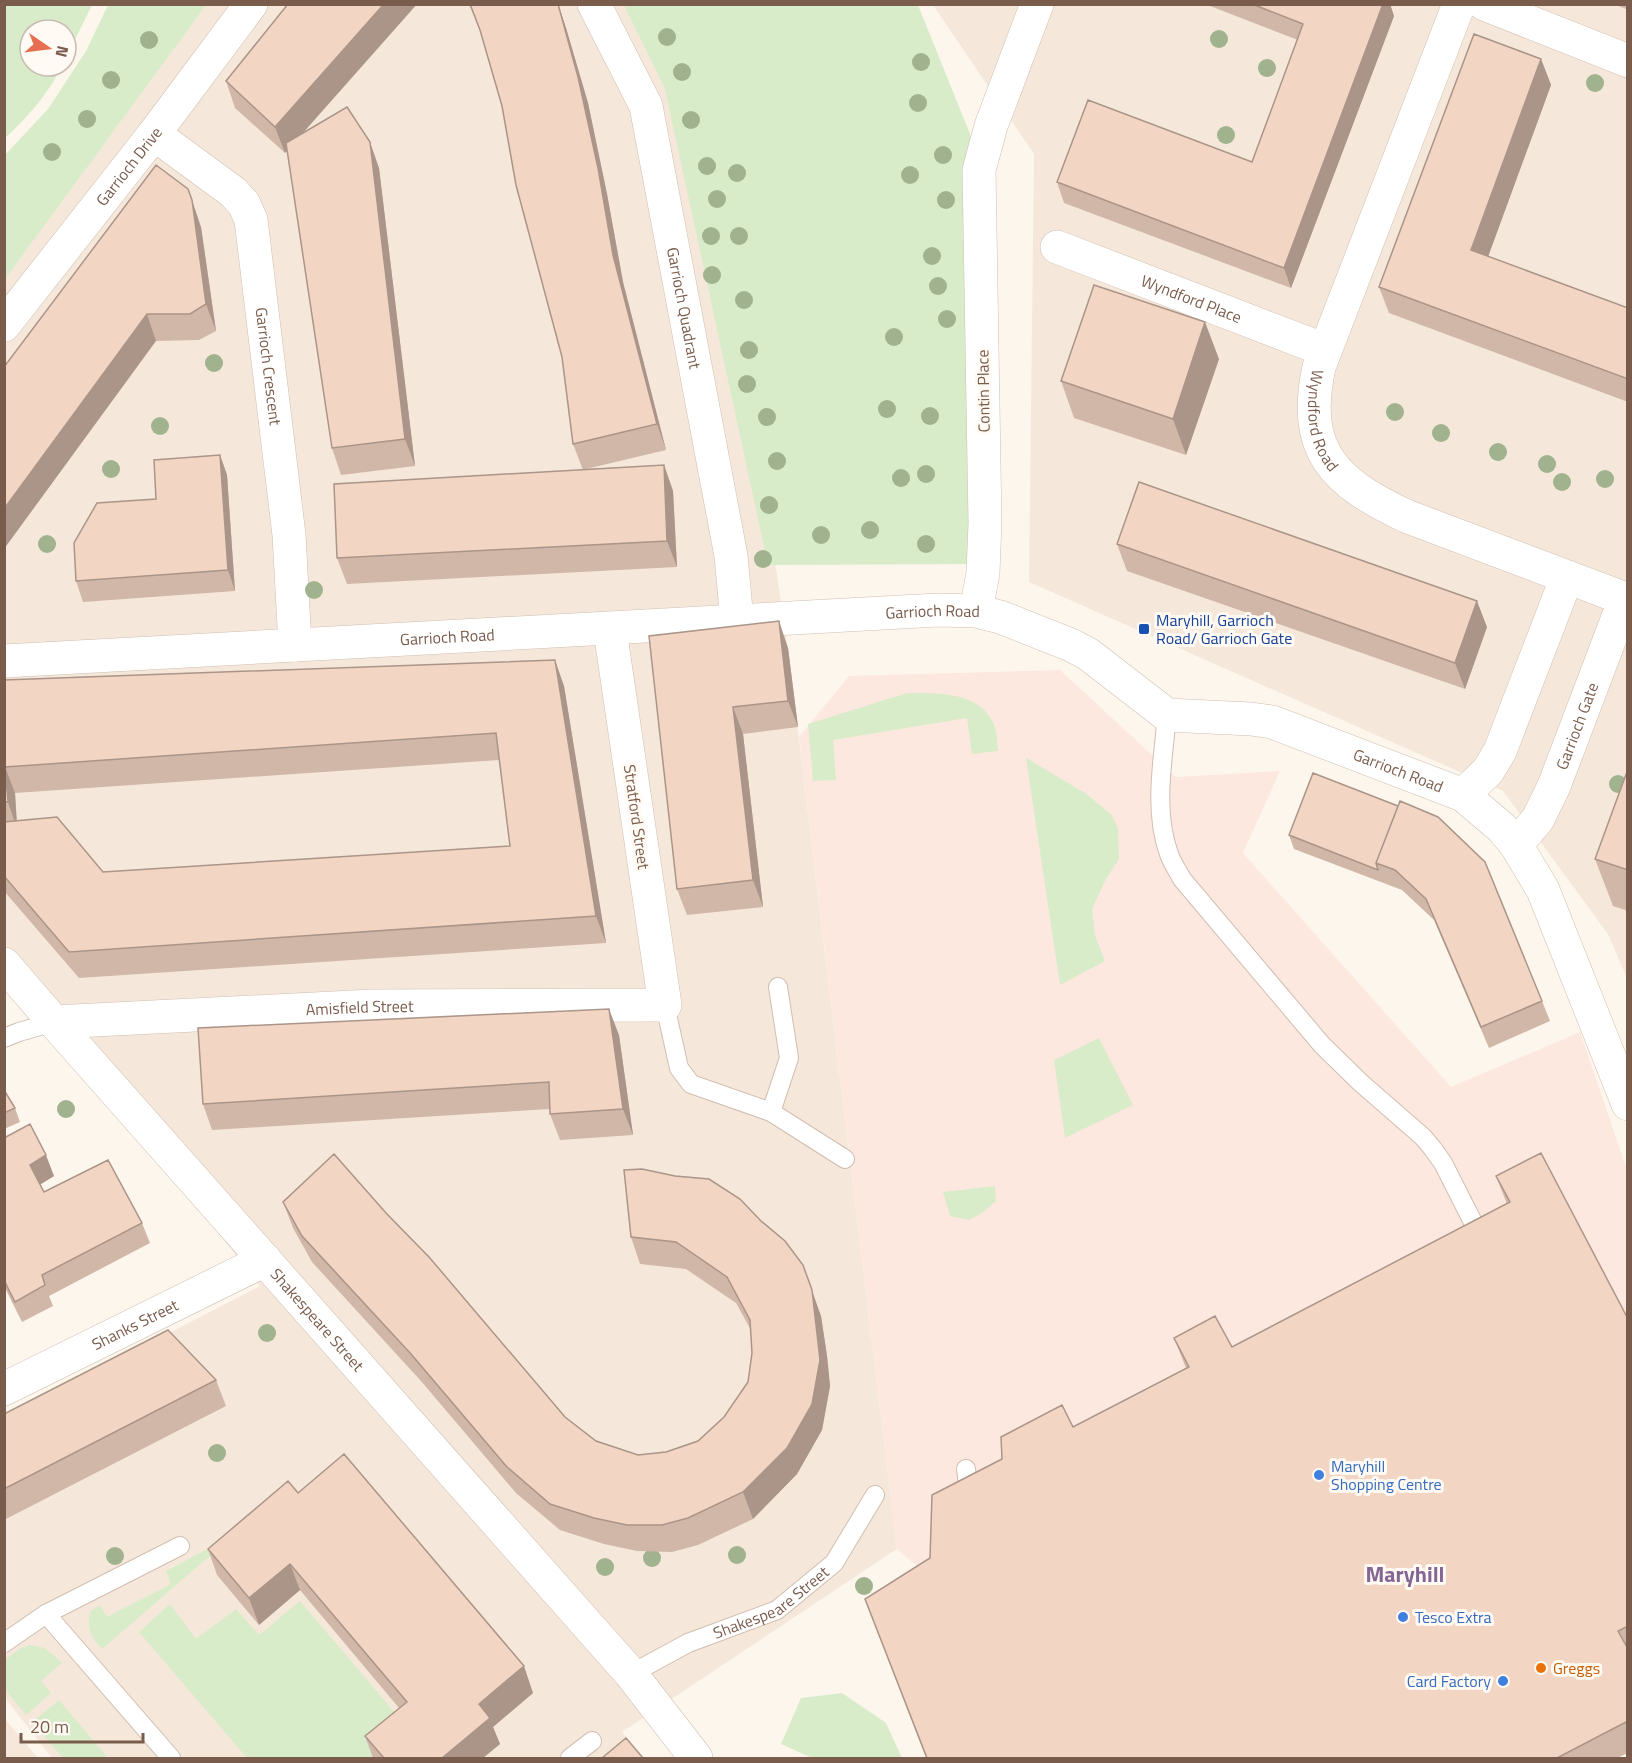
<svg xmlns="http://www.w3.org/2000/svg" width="1632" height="1763" font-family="'Titillium Web',sans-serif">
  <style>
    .residential { fill: #f5e8da }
    .commercial { fill: #fde8e0 }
    .green { fill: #d8ecc9 }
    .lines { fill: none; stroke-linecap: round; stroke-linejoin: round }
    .service-casing { stroke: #d1beb0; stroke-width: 20 }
    .minor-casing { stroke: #d1beb0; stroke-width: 34 }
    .service { stroke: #fff; stroke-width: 18 }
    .minor { stroke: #fff; stroke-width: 33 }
    .tree { fill: #a0b28e }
    .wall { fill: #d1b7a8; fill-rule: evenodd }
    .shaded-wall { fill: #aa9588 }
    .building { fill: #f3d5c3; stroke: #aa9588; stroke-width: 1.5 }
    .transit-dot { fill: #1a4fb4; stroke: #fffaf3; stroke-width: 2 }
    .shop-dot { fill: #3f7fe0; stroke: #fffaf3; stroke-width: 2 }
    .food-dot { fill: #e8710a; stroke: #fffaf3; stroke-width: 2 }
    .labels { text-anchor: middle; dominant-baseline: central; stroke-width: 6; stroke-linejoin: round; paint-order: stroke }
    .street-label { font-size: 16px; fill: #7a5c4d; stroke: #fffaf3 }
    .transit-label { font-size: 16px; fill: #164399; stroke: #fffaf3; text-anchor: start }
    .shop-label { font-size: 16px; fill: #366cbe; stroke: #fffaf3; text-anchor: start }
    .food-label { font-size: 16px; fill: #c56008; stroke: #fffaf3; text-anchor: start }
    .district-label { font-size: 22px; font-weight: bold; fill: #846695; stroke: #fffaf3 }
  </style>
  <rect width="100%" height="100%" fill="#fdf6ec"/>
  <path class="residential" d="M197 5H634L670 77 775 562 788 648 897 1549 622 1732 644 1758H52L5 1698V1418L260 1286 5 962V248Z
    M933 5H1627V978L1608 934 1503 791 1029 582 1034 154Z
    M5 1719 38 1758H5Z"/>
  <path class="commercial" d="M1060 670 1176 777 1280 771 1243 853 1451 1087 1580 1032 1627 1170V1753L1617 1758 939 1585 897 1549 799 737 849 676Z"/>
  <path class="green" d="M5 4 92 5 66 58V30H30V66H62C49 93 27 118 5 138Z
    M108 5H206L5 279V155L48 109 86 51Z
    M624 5H918L970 134 975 564 768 565 665 89Z
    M907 693C938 693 982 691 995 727 997 734 997 743 998 751L972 754 967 718 833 740 836 780 813 781 808 724Z
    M1026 758 1085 793 1111 814 1118 828 1119 859 1106 879 1092 909 1095 936 1105 961 1060 985Z
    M1099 1038 1133 1105 1065 1138 1054 1060Z
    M995 1186 996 1201 982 1213 969 1220 950 1216 943 1192Z
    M225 1540 226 1542 102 1649C91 1638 86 1627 91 1611L100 1605 107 1617 171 1584 166 1571Z
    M300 1601 407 1727 371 1758H247L139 1632 170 1604 196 1639 236 1609 259 1635Z
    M29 1645 45 1648 62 1663 41 1681 51 1693 26 1715 5 1690 4 1661 19 1649Z
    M842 1693 886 1723 902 1758H812L781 1744 801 1698Z
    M59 1700 108 1758H63L32 1722Z"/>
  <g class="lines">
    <defs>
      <g id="service">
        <path d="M1167 715C1163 761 1153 810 1169 854 1172 863 1178 871 1182 879L1322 1045 1361 1083 1423 1137 1433 1149 1443 1163 1484 1244"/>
        <path d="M665 1005 679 1068 691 1084 771 1112 845 1159"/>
        <path d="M4 1038 19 1032 54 1022"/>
        <path d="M771 1112 789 1058 778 987"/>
        <path d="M966 1469 970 1501"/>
        <path d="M46 1614 171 1758"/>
        <path d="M4 1643 46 1614 180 1546"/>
        <path id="s1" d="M631 1674 688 1643 777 1610 834 1563 875 1495"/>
        <path d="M570 1758 592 1741"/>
      </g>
      <g id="minor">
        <path id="s2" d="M594 4 646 106 731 556 737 621"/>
        <path id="s3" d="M1459 4 1319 367C1301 451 1334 482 1406 516L1628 600"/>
        <path d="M1484 4 1628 61"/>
        <path id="s4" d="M154 134 233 192 244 204 251 220 289 535 295 645"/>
        <path id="s5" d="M1057 247 1325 350"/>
        <path id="s6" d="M4 325 154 134 251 4"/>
        <path d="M976 611 983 573 985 523 979 170 991 126 1037 4"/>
        <path id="s7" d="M4 661 938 610 976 611 1000 617 1071 645 1088 654 1167 715 1251 719 1272 722 1463 795 1502 828 1516 845 1543 890 1628 1104"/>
        <path d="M1463 795 1488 771 1500 751 1567 577"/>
        <path id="s8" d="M1516 845 1538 819 1554 786 1625 599"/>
        <path id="s9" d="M4 964 54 1022 631 1674 696 1758"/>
        <path id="s10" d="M54 1022 373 1006 665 1005 610 630"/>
        <path id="s11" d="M4 1389 265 1260"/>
      </g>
    </defs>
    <use href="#service" class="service-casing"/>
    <use href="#minor" class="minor-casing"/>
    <use href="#service" class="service"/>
    <use href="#minor" class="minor"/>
  </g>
  <g class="tree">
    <circle cx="667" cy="37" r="9"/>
    <circle cx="1219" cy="39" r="9"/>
    <circle cx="149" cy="40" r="9"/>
    <circle cx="921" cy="62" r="9"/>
    <circle cx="1267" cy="68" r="9"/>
    <circle cx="682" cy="72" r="9"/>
    <circle cx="111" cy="80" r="9"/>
    <circle cx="1595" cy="83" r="9"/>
    <circle cx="918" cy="103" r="9"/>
    <circle cx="87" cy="119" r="9"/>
    <circle cx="691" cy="120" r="9"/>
    <circle cx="1226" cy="135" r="9"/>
    <circle cx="52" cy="152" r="9"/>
    <circle cx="943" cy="155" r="9"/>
    <circle cx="707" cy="166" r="9"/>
    <circle cx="737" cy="173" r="9"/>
    <circle cx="910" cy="175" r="9"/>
    <circle cx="717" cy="199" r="9"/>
    <circle cx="946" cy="200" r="9"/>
    <circle cx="711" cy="236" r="9"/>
    <circle cx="739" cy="236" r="9"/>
    <circle cx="932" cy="256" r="9"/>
    <circle cx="712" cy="275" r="9"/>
    <circle cx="938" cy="286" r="9"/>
    <circle cx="744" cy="300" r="9"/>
    <circle cx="947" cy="319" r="9"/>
    <circle cx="894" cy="337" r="9"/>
    <circle cx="749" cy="350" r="9"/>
    <circle cx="214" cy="363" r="9"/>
    <circle cx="747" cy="384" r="9"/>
    <circle cx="887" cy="409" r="9"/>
    <circle cx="1395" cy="412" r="9"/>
    <circle cx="930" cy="416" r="9"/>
    <circle cx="767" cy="417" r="9"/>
    <circle cx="160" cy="426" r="9"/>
    <circle cx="1441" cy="433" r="9"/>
    <circle cx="1498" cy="452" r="9"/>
    <circle cx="777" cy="461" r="9"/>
    <circle cx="1547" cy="464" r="9"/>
    <circle cx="111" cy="469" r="9"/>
    <circle cx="926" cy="474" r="9"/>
    <circle cx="901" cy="478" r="9"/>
    <circle cx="1605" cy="479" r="9"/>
    <circle cx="1562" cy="482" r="9"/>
    <circle cx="769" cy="505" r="9"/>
    <circle cx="870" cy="530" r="9"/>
    <circle cx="821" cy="535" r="9"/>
    <circle cx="47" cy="544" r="9"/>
    <circle cx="926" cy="544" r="9"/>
    <circle cx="763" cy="559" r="9"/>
    <circle cx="314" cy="590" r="9"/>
    <circle cx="1618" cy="784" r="9"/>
    <circle cx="66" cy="1109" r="9"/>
    <circle cx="267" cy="1333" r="9"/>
    <circle cx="217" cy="1453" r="9"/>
    <circle cx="737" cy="1555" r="9"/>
    <circle cx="115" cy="1556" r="9"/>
    <circle cx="652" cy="1558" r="9"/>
    <circle cx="605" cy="1567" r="9"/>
    <circle cx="864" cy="1586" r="9"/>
  </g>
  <path class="wall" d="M288 4H417L302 134 379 168 415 466 341 475 332 448 287 150 285 153 235 108 226 81Z
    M469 4H558L566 28 588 103 607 194 623 282 666 450 586 469 664 465 673 491 677 567 347 584 337 558 583 470 573 444 562 357 502 106 483 38Z
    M1205 4H1390L1394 16 1291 288 1064 203 1057 182 1252 162 1298 40Z
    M1614 4H1628V10Z
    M1541 59 1551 85 1488 256 1628 308V402L1389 313 1379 287Z
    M201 227 216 331 199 340 156 341 4 367Z
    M1219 359 1186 455 1074 418 1061 381Z
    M220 455 227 475 235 591 83 602 76 581 156 499Z
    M1117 544 1487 627 1465 689 1127 571Z
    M649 636 788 648 798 727 743 734 763 907 687 915 677 889Z
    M4 680 564 686 606 943 79 978 4 891ZM499 760 510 846 103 872 17 821 15 793Z
    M1628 769V911L1613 906 1595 859Z
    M1313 773 1542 1001 1550 1021 1489 1048 1434 920 1402 890 1294 849 1289 835Z
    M619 1035 633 1135 560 1140 550 1114V1109L212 1130 203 1104Z
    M4 1090 15 1108 20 1122 4 1129Z
    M4 1138 54 1176 40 1184 44 1192 142 1223 150 1243 49 1296 53 1306 22 1322 4 1286Z
    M624 1170 821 1316 827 1356 830 1386 822 1430 797 1474 753 1519 698 1545 672 1552 637 1551 604 1544 560 1530 516 1493 421 1381 312 1262 293 1228 283 1202 596 1441 638 1455 666 1452 698 1441 724 1417 748 1382 752 1353 751 1330 736 1303 686 1269 640 1264 631 1237Z
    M1496 1176 1628 1319V1753L1617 1758H926L865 1599 930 1558 1073 1427 1186 1368 1174 1338 1232 1347 1507 1204Z
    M216 1380 226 1406 4 1520V1414Z
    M298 1493 533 1693 493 1727 500 1744 483 1758H373L365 1736 399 1708 300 1590 259 1625 217 1575 208 1549Z"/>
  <path class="shaded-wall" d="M384 4H417L285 153 275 127Z
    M558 4 566 28 588 103 607 194 623 282 666 450 657 424 613 255Z
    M1383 4H1390L1394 16 1291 288 1284 268Z
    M1541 59 1551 85 1481 276 1471 250Z
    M370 142 379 168 415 466 405 439Z
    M192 200 201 227 216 331 206 304Z
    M147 314 156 341 4 549V509Z
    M1205 322 1219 359 1186 455 1173 419Z
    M220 455 227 475 235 591 228 570Z
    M664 465 673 491 677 567 667 541Z
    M1477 601 1487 627 1465 689 1455 663Z
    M779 621 788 648 798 727 788 701Z
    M555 660 564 686 606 943 596 916Z
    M733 707 743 734 763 907 753 880Z
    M5 767 15 793 17 829 8 802Z
    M609 1009 619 1035 633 1135 623 1109Z
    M46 1155 54 1176 38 1186 30 1165Z
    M803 1265 821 1316 827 1356 830 1386 822 1430 797 1474 753 1519 743 1492Z
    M290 1564 300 1590 259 1625 249 1598Z
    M524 1666 533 1693 493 1727 500 1744 483 1758H442L479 1704Z"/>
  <path class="building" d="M288 4H384L275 127 226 81Z
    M470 4H558L578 77 598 168 613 255 657 424 573 444 562 357 516 185 502 106 480 30Z
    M1252 4H1383L1284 268 1057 182 1088 100 1252 162 1303 24Z
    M1474 34 1541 59 1471 250 1628 308V379L1379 287Z
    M347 107 370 142 405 439 332 448 286 143Z
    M156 165 188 189 192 200 206 304 190 314H147L4 509V367Z
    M1094 285 1205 322 1173 419 1061 381Z
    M220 455 228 570 76 581 74 543 97 503 156 499 154 460Z
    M664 465 667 541 337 558 334 484Z
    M1139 482 1477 601 1455 663 1117 544Z
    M779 621 788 701 733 707 753 880 677 889 649 636Z
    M555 660 596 916 69 952 4 876V822L57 817 103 872 510 846 496 733 5 767 8 802H4V680Z
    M1628 769V870L1595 859Z
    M1313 773 1398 806 1376 863 1378 870 1289 835Z
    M1400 801 1438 817 1485 862 1542 1001 1481 1027 1426 899 1395 870 1376 863Z
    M609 1009 623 1109 550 1114 549 1082 203 1104 198 1028Z
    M4 1090 15 1108 4 1113Z
    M30 1124 46 1155 30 1165 44 1192 108 1160 142 1223 42 1275 45 1285 15 1302 4 1280V1138Z
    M1541 1153 1628 1319V1626L1618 1631 1628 1649V1721L1557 1758H927L865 1599 930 1558 932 1495 1002 1459 1001 1437 1062 1405 1073 1427 1189 1367 1174 1338 1215 1316 1232 1347 1510 1202 1496 1176Z
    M334 1154 386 1213 429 1257 565 1417 596 1441 638 1455 666 1452 698 1441 724 1417 748 1382 752 1353 750 1320 727 1277 676 1242 631 1237 624 1170 642 1169 675 1176 709 1179 740 1199 761 1221 785 1241 803 1265 812 1290 820 1360 812 1404 787 1448 743 1492 688 1518 662 1525H627L594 1518 550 1504 507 1467 411 1354 302 1236 283 1202Z
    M168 1330 216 1380 4 1489V1414Z
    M344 1454 524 1666 479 1704 490 1718 442 1758H384L365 1736 407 1702 290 1564 249 1598 208 1549 288 1481 298 1493Z
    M626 1738 643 1758H602Z"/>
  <rect class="transit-dot" x="1138" y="623" width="12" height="12" rx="3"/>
  <g class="shop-dot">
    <circle cx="1319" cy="1475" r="6"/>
    <circle cx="1403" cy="1617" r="6"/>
    <circle cx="1503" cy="1681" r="6"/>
  </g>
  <circle class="food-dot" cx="1541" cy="1668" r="6"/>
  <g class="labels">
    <g class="street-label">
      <text stroke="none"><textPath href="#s6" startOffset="202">Garrioch Drive</textPath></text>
      <text stroke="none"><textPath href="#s5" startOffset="144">Wyndford Place</textPath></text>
      <text stroke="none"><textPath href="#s2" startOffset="320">Garrioch Quadrant</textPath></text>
      <text stroke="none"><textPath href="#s4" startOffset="279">Garrioch Crescent</textPath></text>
      <text transform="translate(983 391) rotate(-91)">Contin Place</text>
      <text stroke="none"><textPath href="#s3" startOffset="444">Wyndford Road</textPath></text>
      <text stroke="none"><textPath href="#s7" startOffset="930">Garrioch Road</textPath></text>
      <text stroke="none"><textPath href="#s7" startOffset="444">Garrioch Road</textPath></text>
      <text stroke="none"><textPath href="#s8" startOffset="135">Garrioch Gate</textPath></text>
      <text stroke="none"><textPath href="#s7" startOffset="1434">Garrioch Road</textPath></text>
      <text transform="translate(637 817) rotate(82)">Stratford Street</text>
      <text stroke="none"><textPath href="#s10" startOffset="306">Amisfield Street</textPath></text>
      <text stroke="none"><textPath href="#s9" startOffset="474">Shakespeare Street</textPath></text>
      <text stroke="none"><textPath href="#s11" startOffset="146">Shanks Street</textPath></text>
      <text stroke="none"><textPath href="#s1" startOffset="158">Shakespeare Street</textPath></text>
    </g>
    <g class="transit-label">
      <text x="1156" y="620">Maryhill, Garrioch<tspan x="1156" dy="18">Road/ Garrioch Gate</tspan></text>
    </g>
    <g class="shop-label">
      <text x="1331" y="1466">Maryhill<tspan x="1331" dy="18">Shopping Centre</tspan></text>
      <text x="1415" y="1617">Tesco Extra</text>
      <text x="1491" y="1681" text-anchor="end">Card Factory</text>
    </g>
    <g class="food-label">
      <text x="1553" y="1668">Greggs</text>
    </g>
    <g class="district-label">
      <text x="1405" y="1574">Maryhill</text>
    </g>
  </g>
  <rect width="1632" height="1763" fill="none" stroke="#7a5c4d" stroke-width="12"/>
  <g transform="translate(48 48) rotate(104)"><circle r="28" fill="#fffaf3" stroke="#cabbb1" stroke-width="1.5"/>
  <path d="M0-4.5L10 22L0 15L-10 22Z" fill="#e76f51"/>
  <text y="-9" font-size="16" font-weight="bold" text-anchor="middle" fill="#7a5c4d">N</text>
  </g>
  <path d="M21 1733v9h122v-9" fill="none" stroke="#7a5c4d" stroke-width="3"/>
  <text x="30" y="1733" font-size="18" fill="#7a5c4d" stroke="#fffaf3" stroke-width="4.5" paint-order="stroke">20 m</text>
</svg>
